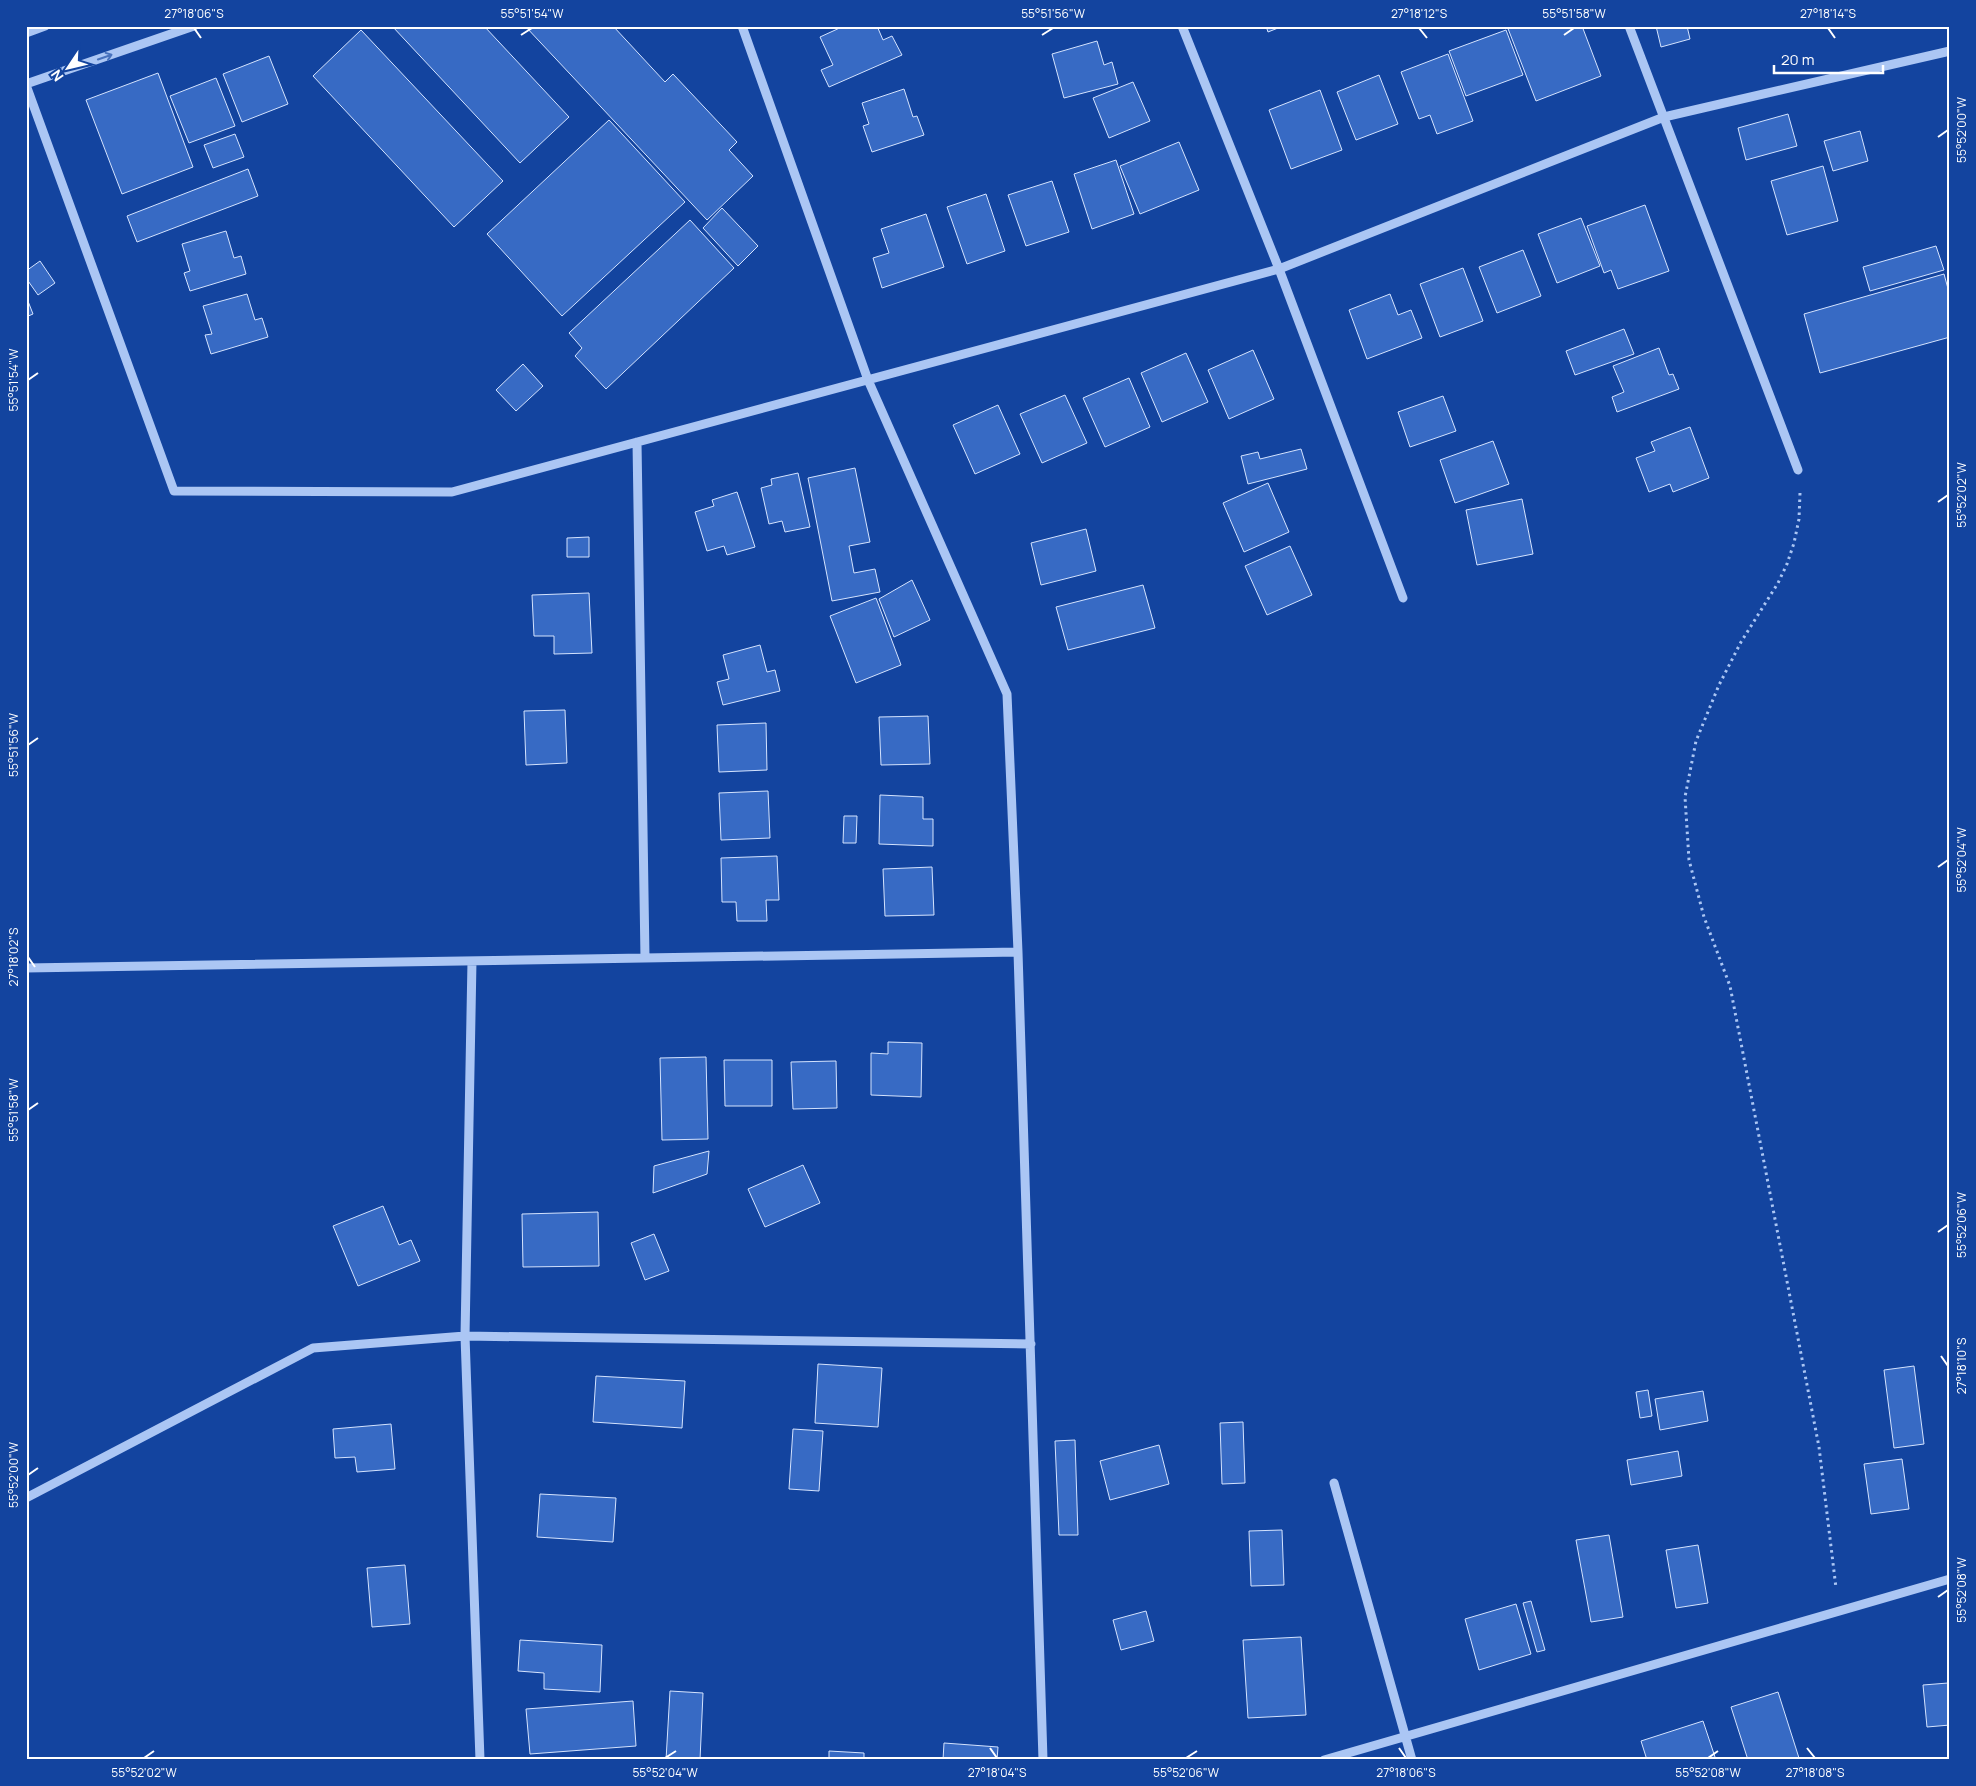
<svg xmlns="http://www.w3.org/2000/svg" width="1976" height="1786" font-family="Manrope,sans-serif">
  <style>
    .building { fill: #376ac4; stroke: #d4e3fe }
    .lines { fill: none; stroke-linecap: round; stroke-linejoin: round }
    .path { stroke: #abc6f4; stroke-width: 3; stroke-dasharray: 2.5 4; stroke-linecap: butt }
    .minor { stroke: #abc6f4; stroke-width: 9 }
    .oneway { stroke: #4872bd }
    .ticks { fill: none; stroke: #fff; stroke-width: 2 }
    .neatline { fill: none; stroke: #fff; stroke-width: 2 }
    .ticks-label { font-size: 12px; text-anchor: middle; fill: #fff }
  </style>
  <rect width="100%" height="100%" fill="#13449f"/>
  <path class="building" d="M392 26H484L569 117 520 163Z
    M525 26H613L665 82 673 74 737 142 729 150 753 176 707 220Z
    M844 26H877L883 40 892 36 902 55 829 87 821 70 833 65 820 37Z
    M1266 26H1283L1268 32Z
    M1507 26H1582L1601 76 1536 101Z
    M1656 26H1687L1690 39 1661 47Z
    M361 30 503 181 454 227 313 76Z
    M1506 30 1523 75 1466 96 1449 51Z
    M1097 41 1104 65 1112 62 1118 84 1064 98 1052 54Z
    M1448 54 1473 121 1437 134 1430 115 1419 119 1401 72Z
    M269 56 288 104 242 122 223 74Z
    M158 73 193 167 122 194 86 100Z
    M1379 75 1398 124 1356 140 1337 92Z
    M216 78 235 126 189 143 170 96Z
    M1133 82 1150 121 1109 138 1093 98Z
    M904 89 913 117 917 116 924 135 872 152 863 126 869 124 862 103Z
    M1320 90 1342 150 1291 169 1269 110Z
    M1788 114 1797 146 1746 160 1738 128Z
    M609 120 685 202 562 316 487 234Z
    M1860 131 1868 161 1833 171 1824 141Z
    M235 134 244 157 213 168 204 145Z
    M1179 142 1199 190 1140 214 1120 166Z
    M1116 160 1134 214 1092 229 1074 174Z
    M1823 166 1838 221 1787 235 1771 181Z
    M248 169 258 196 137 242 127 216Z
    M1052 181 1069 232 1026 246 1008 195Z
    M986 194 1005 251 967 264 947 207Z
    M1645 205 1669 271 1618 289 1611 270 1604 273 1587 226Z
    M722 208 758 246 738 266 703 228Z
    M926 214 944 267 882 288 873 258 889 253 881 229Z
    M1581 218 1600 266 1557 283 1538 234Z
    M690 220 734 268 606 389 575 356 582 348 569 333Z
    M226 231 234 258 241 256 246 274 190 291 184 273 190 271 182 244Z
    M1936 246 1944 270 1870 291 1863 267Z
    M1523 250 1541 296 1497 313 1479 267Z
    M40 261 55 283 38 295 26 278V271Z
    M1463 268 1483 321 1440 337 1420 284Z
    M1944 274 1950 296V337L1820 373 1804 314Z
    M247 294 255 320 262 318 268 337 211 354 205 335 212 334 203 306Z
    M1390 294 1398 315 1411 310 1422 338 1367 359 1349 310Z
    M26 296 33 314 26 317Z
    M1624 329 1634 354 1575 375 1566 351Z
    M1659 348 1669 375 1673 374 1679 389 1617 412 1612 397 1624 392 1613 366Z
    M1253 350 1274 399 1229 419 1208 370Z
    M1186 353 1208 402 1162 422 1141 373Z
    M523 364 543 386 516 411 496 390Z
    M1129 378 1150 427 1105 447 1083 398Z
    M1065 395 1087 443 1042 463 1020 414Z
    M1443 396 1456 431 1410 447 1398 412Z
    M998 405 1020 454 975 474 953 425Z
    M1690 427 1709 478 1673 492 1670 484 1649 492 1636 458 1655 451 1651 442Z
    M1493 441 1509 484 1455 503 1440 460Z
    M1301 449 1307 469 1248 484 1241 456 1258 452 1260 459Z
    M855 468 870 542 849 546 854 573 875 569 880 592 832 601 808 478Z
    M798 473 810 527 785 532 782 521 769 524 761 488 772 485 771 479Z
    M1268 483 1289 532 1244 552 1223 503Z
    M737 492 755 547 727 555 724 546 707 551 695 512 714 506 712 500Z
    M1522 499 1533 554 1477 565 1466 510Z
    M1086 529 1096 571 1041 585 1031 543Z
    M589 537V557H567V538Z
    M1290 546 1312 595 1267 615 1245 566Z
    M912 580 930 620 894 637 879 599Z
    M1143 585 1155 628 1068 650 1056 607Z
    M589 593 592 653 554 654V636H534L532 595Z
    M876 598 901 665 856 683 830 616Z
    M760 645 767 672 775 670 780 691 723 705 717 682 729 679 723 655Z
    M565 710 567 763 526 765 524 711Z
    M928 716 930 764 881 765 879 717Z
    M766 723 767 770 719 772 717 725Z
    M768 791 770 838 721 840 719 793Z
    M880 795 923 797V819H933V846L879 844Z
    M844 816H857L856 843H843Z
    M777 856 779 900H766L767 921H737L736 902H722L721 858Z
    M932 867 934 915 885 916 883 869Z
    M888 1042 922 1043 921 1097 871 1095V1053L888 1054Z
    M706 1057 708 1139 662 1140 660 1058Z
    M724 1060H772V1106H725Z
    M836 1061 837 1108 793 1109 791 1062Z
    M709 1151 707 1174 653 1193 654 1166Z
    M803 1165 820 1203 765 1227 748 1189Z
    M383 1206 399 1245 411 1240 420 1261 358 1286 333 1226Z
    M598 1212 599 1266 523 1267 522 1214Z
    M654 1234 669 1271 645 1280 631 1243Z
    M818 1364 882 1368 878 1427 815 1423Z
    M1914 1366 1924 1444 1894 1448 1884 1370Z
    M596 1376 685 1381 682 1428 593 1422Z
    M1648 1390 1652 1416 1640 1418 1636 1392Z
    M1703 1391 1708 1421 1660 1430 1655 1399Z
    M1243 1422 1245 1483 1222 1484 1220 1423Z
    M391 1424 395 1469 357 1472 355 1457 335 1458 333 1429Z
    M793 1429 823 1431 819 1491 789 1489Z
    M1075 1440 1078 1535H1059L1055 1441Z
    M1159 1445 1169 1484 1110 1500 1100 1461Z
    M1678 1451 1682 1476 1631 1485 1627 1460Z
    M1902 1459 1909 1509 1871 1514 1864 1464Z
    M540 1494 616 1498 613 1542 537 1537Z
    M1282 1530 1284 1585 1251 1586 1249 1531Z
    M1609 1535 1623 1617 1591 1622 1576 1540Z
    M1698 1545 1708 1603 1676 1608 1666 1550Z
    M405 1565 410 1624 372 1627 367 1568Z
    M1531 1601 1545 1650 1537 1652 1523 1603Z
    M1516 1604 1531 1654 1479 1670 1465 1619Z
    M1146 1611 1154 1641 1121 1650 1113 1620Z
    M1301 1637 1306 1715 1248 1718 1243 1640Z
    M520 1640 602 1645 600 1692 544 1689V1673L518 1671Z
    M1948 1683 1950 1725 1927 1727 1923 1685Z
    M670 1691 703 1693 700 1760H666Z
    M1778 1692 1799 1758 1794 1760H1748L1731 1707Z
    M633 1701 636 1746 530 1754 526 1709Z
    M1703 1721 1716 1760H1647L1641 1741Z
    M944 1743 998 1747 997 1760H943Z
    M829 1751 864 1753V1760H829Z"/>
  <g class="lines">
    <path class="path" d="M1800 493 1799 519 1794 543 1787 564 1778 583 1741 642 1719 685 1696 741 1685 797 1689 860 1704 917 1730 986 1819 1447 1836 1588"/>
    <path class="minor" d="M742 26 868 380 1007 694 1018 952 1043 1760
      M1182 26 1279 269 1403 598
      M1629 26 1798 470
      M26 33 45 26
      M26 84 194 26
      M26 85 174 491 452 492 1279 269 1664 117 1950 51
      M637 442 645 958
      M472 961 465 1336 480 1760
      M26 968 1018 952
      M1334 1483 1412 1760
      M26 1498 313 1348 465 1336 1031 1344
      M1324 1760 1950 1579"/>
  </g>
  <defs><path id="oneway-shaft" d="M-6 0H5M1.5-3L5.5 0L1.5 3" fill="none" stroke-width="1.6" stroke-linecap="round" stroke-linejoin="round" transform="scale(1.25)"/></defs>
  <use class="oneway" href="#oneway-shaft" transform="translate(105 57) rotate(-19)"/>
  <path class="ticks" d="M194 28 201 38M1419 28 1427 38M1828 28 1835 38M521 35 532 28M1042 35 1053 28M1564 35 1574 28M1938 137 1948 130M28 380 38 373M1938 502 1948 495M28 745 38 738M1938 867 1948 860M28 957 35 967M28 1110 38 1103M1938 1232 1948 1225M1941 1356 1948 1366M28 1475 38 1468M1938 1597 1948 1590M990 1748 997 1758M1399 1748 1406 1758M1807 1748 1815 1758M144 1758 154 1751M665 1758 676 1751M1186 1758 1197 1751M1708 1758 1718 1751"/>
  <rect width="1976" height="1786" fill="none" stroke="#13449f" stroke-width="55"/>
  <g transform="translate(68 68) rotate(235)" stroke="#13449f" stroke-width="4" paint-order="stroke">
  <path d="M0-4L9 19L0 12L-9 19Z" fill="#ffffff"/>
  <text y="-8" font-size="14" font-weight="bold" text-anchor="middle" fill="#ffffff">N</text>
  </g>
  <path d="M1774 65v8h109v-8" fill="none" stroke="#ffffff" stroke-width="2.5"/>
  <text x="1781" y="65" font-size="15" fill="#ffffff" stroke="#13449f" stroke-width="4" paint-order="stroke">20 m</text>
  <rect x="28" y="28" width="1920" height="1730" class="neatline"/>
  <g class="ticks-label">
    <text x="194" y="18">27°18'06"S</text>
    <text x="532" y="18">55°51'54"W</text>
    <text x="1053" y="18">55°51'56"W</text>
    <text x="1419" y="18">27°18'12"S</text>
    <text x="1574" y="18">55°51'58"W</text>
    <text x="1828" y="18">27°18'14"S</text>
    <text transform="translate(1962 130) rotate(-90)" y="4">55°52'00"W</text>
    <text transform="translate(14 380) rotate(-90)" y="4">55°51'54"W</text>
    <text transform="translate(1962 495) rotate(-90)" y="4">55°52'02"W</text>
    <text transform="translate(14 745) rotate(-90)" y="4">55°51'56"W</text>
    <text transform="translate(1962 860) rotate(-90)" y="4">55°52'04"W</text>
    <text transform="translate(14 957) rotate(-90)" y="4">27°18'02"S</text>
    <text transform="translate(14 1110) rotate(-90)" y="4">55°51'58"W</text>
    <text transform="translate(1962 1225) rotate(-90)" y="4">55°52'06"W</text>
    <text transform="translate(1962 1366) rotate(-90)" y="4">27°18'10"S</text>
    <text transform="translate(14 1475) rotate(-90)" y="4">55°52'00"W</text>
    <text transform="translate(1962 1590) rotate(-90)" y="4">55°52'08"W</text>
    <text x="144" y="1777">55°52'02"W</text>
    <text x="665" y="1777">55°52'04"W</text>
    <text x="997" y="1777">27°18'04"S</text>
    <text x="1186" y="1777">55°52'06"W</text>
    <text x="1406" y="1777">27°18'06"S</text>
    <text x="1708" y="1777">55°52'08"W</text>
    <text x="1815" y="1777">27°18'08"S</text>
  </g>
</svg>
